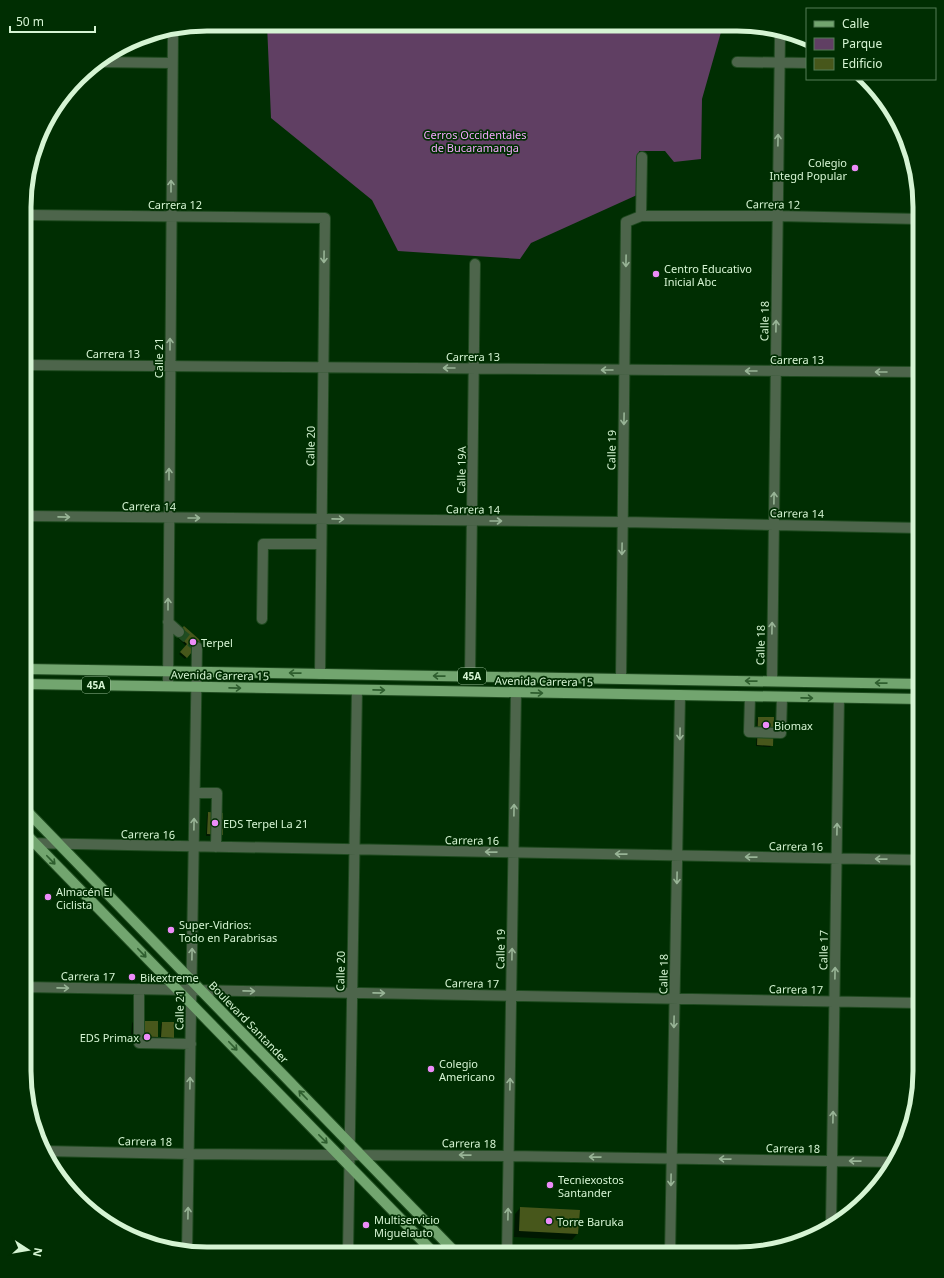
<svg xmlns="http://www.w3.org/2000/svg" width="944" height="1278" font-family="'Noto Sans',sans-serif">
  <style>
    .green { fill: #603f63 }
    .shadow { fill: #0007 }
    .building { fill: #47571b }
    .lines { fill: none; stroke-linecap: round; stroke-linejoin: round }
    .minor-tunnel { stroke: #204c21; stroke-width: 10; stroke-dasharray: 10 5; stroke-linecap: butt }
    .minor-casing { stroke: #1e4a1f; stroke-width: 12 }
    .major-casing { stroke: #1e4a1f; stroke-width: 12 }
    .minor { stroke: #4d654b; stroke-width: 10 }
    .major { stroke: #72a56f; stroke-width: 10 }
    .oneway { stroke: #98b496 }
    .oneway2 { stroke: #2e5e2e }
    .poi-dot { fill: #ed8cf9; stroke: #002e02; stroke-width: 1.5 }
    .labels { text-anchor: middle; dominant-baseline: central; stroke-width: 3.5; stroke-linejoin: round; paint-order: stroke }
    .shield { fill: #002e02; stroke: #95b994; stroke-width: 1 }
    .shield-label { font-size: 10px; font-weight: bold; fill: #d5f4d3 }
    .park-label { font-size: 11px; fill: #f3a7fc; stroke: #002e02 }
    .poi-label { font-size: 11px; fill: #d5f4d3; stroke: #002e02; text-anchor: start }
    .street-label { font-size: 11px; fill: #d5f4d3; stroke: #002e02 }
    .rim { fill: none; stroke: #d5f4d3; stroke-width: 5 }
  </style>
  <rect width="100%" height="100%" fill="#002e02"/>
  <path class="green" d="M267 24 723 25 702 99 701 159 674 162 665 151H639L637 195 531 243 520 259 398 251 372 200 271 118Z"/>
  <path class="shadow" d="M184 627 200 641 185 659 179 654 186 646 176 636Z
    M758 718 772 745 770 747 756 746 757 719Z
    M208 813 220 836H206L207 815Z
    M133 1022 157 1036 156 1038 131 1037 132 1023Z
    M162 1023 173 1037 171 1039 160 1038 161 1024Z
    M520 1208 577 1234 572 1240 514 1237 515 1214Z"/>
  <path class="building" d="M184 626 201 641 187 658 180 652 187 644 176 634Z
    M758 717H774L773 746 757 745Z
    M208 812 223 813V835L207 834Z
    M133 1021H158V1037L133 1036Z
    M162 1022H174V1038L161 1037Z
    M520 1207 580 1210 578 1234 519 1231Z"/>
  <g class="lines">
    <path class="minor-tunnel" d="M179 632 197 647"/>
    <defs>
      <path id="minor" d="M99 62 172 63
        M737 62 807 63
        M26 215 325 218 320 674
        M641 216 642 157
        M25 365 920 372
        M25 516 623 522 920 528
        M262 619 263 544H321
        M168 622 179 632
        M470 676 475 264
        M621 679 626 222 641 216H777L920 219
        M772 681 780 33
        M918 684 920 540
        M168 686 173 30
        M750 697 749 732 781 733 782 697
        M195 793H217L216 847
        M24 843 920 860
        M24 987 920 1003
        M139 989V1043L191 1044
        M25 1073 28 838
        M43 1151 189 1154 509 1156 894 1162
        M831 1226 839 698
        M187 1252 197 647
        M348 1253 357 690
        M507 1253 516 693
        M670 1254 680 695"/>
      <path id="major" d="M25 669 920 684
        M25 684 920 699
        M24 808 456 1253
        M24 832 434 1253"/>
    </defs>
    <use href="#minor" class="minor-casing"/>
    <use href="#major" class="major-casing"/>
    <use href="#minor" class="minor"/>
    <use href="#major" class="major"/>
  </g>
  <defs><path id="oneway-shaft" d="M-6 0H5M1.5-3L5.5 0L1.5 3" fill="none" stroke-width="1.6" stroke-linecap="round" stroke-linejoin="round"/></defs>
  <g class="oneway">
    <use href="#oneway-shaft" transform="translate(778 140) rotate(-89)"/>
    <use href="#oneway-shaft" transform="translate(171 186) rotate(-90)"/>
    <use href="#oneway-shaft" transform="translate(324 257) rotate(91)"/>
    <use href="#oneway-shaft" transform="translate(626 261) rotate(91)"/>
    <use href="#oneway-shaft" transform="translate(776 326) rotate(-89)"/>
    <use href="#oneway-shaft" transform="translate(170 344) rotate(-90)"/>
    <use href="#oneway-shaft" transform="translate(449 368) rotate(-180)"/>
    <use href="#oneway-shaft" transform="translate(607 370) rotate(-180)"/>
    <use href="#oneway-shaft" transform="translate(751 371) rotate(-180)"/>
    <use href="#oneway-shaft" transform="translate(881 372) rotate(-180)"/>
    <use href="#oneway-shaft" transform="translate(624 419) rotate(91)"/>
    <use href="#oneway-shaft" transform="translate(169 474) rotate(-90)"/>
    <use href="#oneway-shaft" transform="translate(774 498) rotate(-89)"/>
    <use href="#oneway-shaft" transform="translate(64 517) rotate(1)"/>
    <use href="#oneway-shaft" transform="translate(194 518)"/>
    <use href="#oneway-shaft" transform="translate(338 519) rotate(1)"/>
    <use href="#oneway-shaft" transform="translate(496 521)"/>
    <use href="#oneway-shaft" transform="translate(622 549) rotate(91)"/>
    <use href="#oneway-shaft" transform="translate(168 604) rotate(-90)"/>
    <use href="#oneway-shaft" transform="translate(772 628) rotate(-89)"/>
    <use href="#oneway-shaft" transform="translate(680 734) rotate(91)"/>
    <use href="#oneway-shaft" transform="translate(514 810) rotate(-89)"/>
    <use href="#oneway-shaft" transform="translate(194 824) rotate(-89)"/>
    <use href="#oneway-shaft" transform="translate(837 829) rotate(-89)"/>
    <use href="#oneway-shaft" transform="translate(491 852) rotate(-179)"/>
    <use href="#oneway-shaft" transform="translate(621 854) rotate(-179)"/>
    <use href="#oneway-shaft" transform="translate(751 857) rotate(-179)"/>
    <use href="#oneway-shaft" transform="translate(881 859) rotate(-179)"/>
    <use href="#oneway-shaft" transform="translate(677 878) rotate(91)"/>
    <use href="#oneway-shaft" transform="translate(192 954) rotate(-89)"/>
    <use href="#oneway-shaft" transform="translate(512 954) rotate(-89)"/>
    <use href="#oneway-shaft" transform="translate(835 973) rotate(-89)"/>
    <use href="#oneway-shaft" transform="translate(63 988) rotate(1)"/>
    <use href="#oneway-shaft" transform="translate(249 991) rotate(1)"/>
    <use href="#oneway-shaft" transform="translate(379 993) rotate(1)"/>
    <use href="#oneway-shaft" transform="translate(674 1022) rotate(91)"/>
    <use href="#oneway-shaft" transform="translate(190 1083) rotate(-89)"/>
    <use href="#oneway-shaft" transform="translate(510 1084) rotate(-89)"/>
    <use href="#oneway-shaft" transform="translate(833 1117) rotate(-89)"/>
    <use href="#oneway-shaft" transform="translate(465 1155) rotate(-179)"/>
    <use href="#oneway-shaft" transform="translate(595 1157) rotate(-179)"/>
    <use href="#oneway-shaft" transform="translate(725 1159) rotate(-179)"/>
    <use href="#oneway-shaft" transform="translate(855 1161) rotate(-179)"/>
    <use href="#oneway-shaft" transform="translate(671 1180) rotate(91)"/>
    <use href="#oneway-shaft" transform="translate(188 1213) rotate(-89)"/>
    <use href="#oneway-shaft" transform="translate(508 1214) rotate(-89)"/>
  </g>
  <g class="oneway2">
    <use href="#oneway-shaft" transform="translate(295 673) rotate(-179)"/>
    <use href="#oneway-shaft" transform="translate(439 676) rotate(-179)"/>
    <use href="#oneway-shaft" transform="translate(751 681) rotate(-179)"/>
    <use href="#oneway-shaft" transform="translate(881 683) rotate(-179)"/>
    <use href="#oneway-shaft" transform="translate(235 688) rotate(1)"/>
    <use href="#oneway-shaft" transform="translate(379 690) rotate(1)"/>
    <use href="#oneway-shaft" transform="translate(537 693) rotate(1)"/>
    <use href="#oneway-shaft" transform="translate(807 698) rotate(1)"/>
    <use href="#oneway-shaft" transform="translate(51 860) rotate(46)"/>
    <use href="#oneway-shaft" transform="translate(142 953) rotate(46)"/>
    <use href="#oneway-shaft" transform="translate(233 1046) rotate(46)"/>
    <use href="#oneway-shaft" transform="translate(303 1095) rotate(-134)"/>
    <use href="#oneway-shaft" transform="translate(323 1139) rotate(45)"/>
  </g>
  <g class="poi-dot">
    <circle cx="855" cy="168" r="4"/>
    <circle cx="656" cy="274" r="4"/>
    <circle cx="193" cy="642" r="4"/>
    <circle cx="766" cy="725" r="4"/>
    <circle cx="215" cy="823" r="4"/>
    <circle cx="48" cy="897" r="4"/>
    <circle cx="171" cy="930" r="4"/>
    <circle cx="132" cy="977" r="4"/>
    <circle cx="147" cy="1037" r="4"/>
    <circle cx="431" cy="1069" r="4"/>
    <circle cx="550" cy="1185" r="4"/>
    <circle cx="549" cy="1221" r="4"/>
    <circle cx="366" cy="1225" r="4"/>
  </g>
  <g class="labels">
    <g class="shield">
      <rect x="458" y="668" width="28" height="16" rx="3"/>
      <rect x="82" y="677" width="28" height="16" rx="3"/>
    </g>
    <g class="shield-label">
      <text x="472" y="676">45A</text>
      <text x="96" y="685">45A</text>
    </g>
    <g class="park-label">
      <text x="475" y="134">Cerros Occidentales<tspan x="475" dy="13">de Bucaramanga</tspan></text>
    </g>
    <g class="poi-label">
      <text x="847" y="162" text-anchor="end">Colegio<tspan x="847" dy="13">Integd Popular</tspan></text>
      <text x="664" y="268">Centro Educativo<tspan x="664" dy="13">Inicial Abc</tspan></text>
      <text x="201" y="642">Terpel</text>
      <text x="774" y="725">Biomax</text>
      <text x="223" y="823">EDS Terpel La 21</text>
      <text x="56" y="891">Almacén El<tspan x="56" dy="13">Ciclista</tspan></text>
      <text x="179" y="924">Super-Vidrios:<tspan x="179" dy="13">Todo en Parabrisas</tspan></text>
      <text x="140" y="977">Bikextreme</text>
      <text x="139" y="1037" text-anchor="end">EDS Primax</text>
      <text x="439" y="1063">Colegio<tspan x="439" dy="13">Americano</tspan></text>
      <text x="558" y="1179">Tecniexostos<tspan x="558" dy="13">Santander</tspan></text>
      <text x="374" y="1219">Multiservicio<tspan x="374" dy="13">Miguelauto</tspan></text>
      <text x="557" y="1221">Torre Baruka</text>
    </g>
    <g class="street-label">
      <text x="175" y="204">Carrera 12</text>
      <text transform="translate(773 204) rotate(1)">Carrera 12</text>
      <text transform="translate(764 321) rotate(-89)">Calle 18</text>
      <text x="113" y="353">Carrera 13</text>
      <text x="473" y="356">Carrera 13</text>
      <text transform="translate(158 358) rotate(-90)">Calle 21</text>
      <text x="797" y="359">Carrera 13</text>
      <text transform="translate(310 446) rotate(-89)">Calle 20</text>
      <text transform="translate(611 450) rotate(-89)">Calle 19</text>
      <text transform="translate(461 470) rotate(-89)">Calle 19A</text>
      <text transform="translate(149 506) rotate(1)">Carrera 14</text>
      <text transform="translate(473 509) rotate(1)">Carrera 14</text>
      <text transform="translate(797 513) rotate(1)">Carrera 14</text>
      <text transform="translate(760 645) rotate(-89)">Calle 18</text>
      <text transform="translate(220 675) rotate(1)">Avenida Carrera 15</text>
      <text transform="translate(544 681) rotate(1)">Avenida Carrera 15</text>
      <text transform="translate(148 834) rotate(1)">Carrera 16</text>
      <text transform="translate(472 840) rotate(1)">Carrera 16</text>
      <text transform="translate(796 846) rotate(1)">Carrera 16</text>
      <text transform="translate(500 949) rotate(-89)">Calle 19</text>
      <text transform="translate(823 950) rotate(-89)">Calle 17</text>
      <text transform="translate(340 971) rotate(-89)">Calle 20</text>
      <text transform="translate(663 974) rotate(-89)">Calle 18</text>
      <text transform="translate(88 976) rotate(1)">Carrera 17</text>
      <text transform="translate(472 983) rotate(1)">Carrera 17</text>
      <text transform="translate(796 989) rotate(1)">Carrera 17</text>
      <text transform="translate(179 1010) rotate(-89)">Calle 21</text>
      <text transform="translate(249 1022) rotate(46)">Boulevard Santander</text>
      <text transform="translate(145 1141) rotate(1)">Carrera 18</text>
      <text transform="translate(469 1143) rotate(1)">Carrera 18</text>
      <text transform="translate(793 1148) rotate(1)">Carrera 18</text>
    </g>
  </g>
  <path d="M0 0H944V1278H0ZM207 31H737A176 176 0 0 1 913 207V1071A176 176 0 0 1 737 1247H207A176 176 0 0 1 31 1071V207A176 176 0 0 1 207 31Z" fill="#002e02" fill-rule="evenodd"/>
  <path class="rim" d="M207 31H737A176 176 0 0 1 913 207V1071A176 176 0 0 1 737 1247H207A176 176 0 0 1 31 1071V207A176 176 0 0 1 207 31Z"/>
  <rect x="806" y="8" width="130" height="72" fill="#002e02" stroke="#557d56"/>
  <rect x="814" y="21" width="20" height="6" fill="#72a56f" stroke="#557d56"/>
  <text x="842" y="28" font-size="12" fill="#d5f4d3">Calle</text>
  <rect x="814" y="38" width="20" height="12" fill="#603f63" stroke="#557d56"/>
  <text x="842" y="48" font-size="12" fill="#d5f4d3">Parque</text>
  <rect x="814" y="58" width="20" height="12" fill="#47571b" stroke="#557d56"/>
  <text x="842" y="68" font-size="12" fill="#d5f4d3">Edificio</text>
  <g transform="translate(28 1250) rotate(102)" stroke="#002e02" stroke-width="3" paint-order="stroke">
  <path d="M0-3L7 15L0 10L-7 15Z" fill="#d5f4d3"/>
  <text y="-6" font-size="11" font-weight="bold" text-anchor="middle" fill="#d5f4d3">N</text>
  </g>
  <path d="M10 26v6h85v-6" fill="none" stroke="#d5f4d3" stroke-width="2"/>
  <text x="16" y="26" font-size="12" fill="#d5f4d3" stroke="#002e02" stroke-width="3" paint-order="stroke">50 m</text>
</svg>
